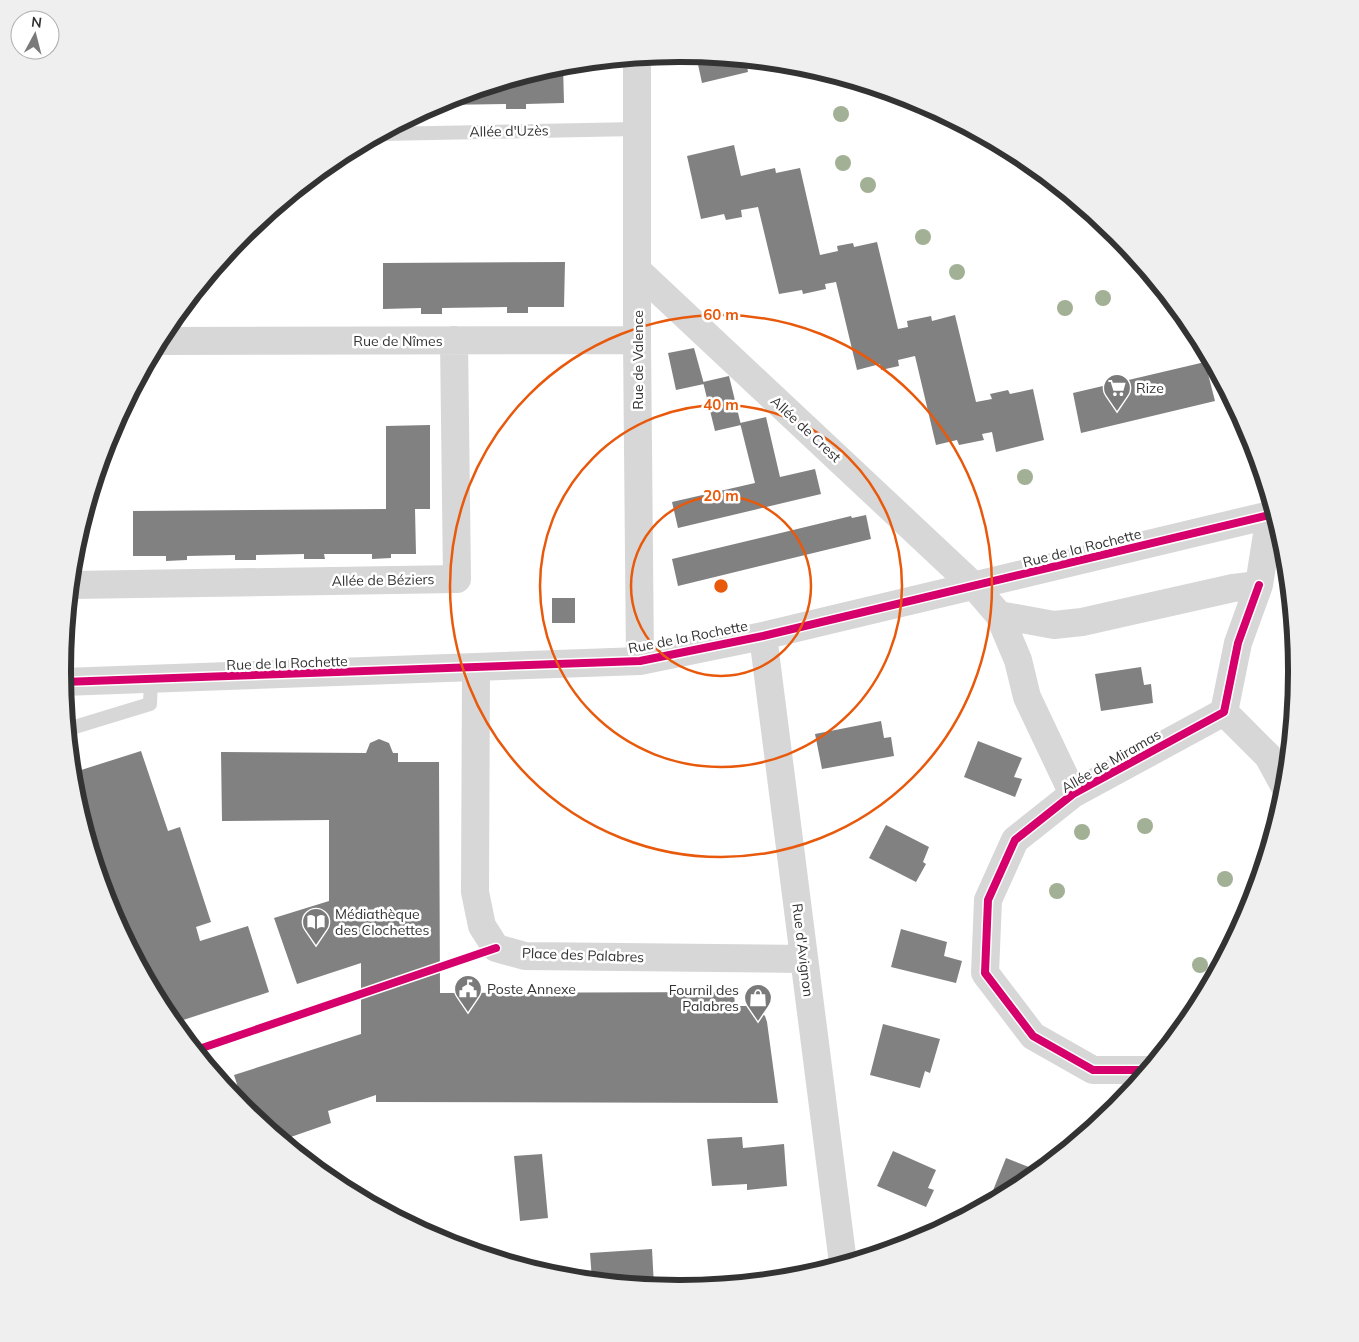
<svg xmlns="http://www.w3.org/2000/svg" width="1359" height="1342" font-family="Mulish,sans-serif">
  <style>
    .building { fill: #818181 }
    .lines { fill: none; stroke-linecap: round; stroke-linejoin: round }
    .lane { stroke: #d7d7d7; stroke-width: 14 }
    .street { stroke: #d7d7d7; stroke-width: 28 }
    .cycleway-casing { stroke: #fff; stroke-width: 11 }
    .cycleway { stroke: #d6006c; stroke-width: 8 }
    .tree { fill: #a2b095 }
    .ring { fill: none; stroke: #e8590c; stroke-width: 2.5 }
    .labels { text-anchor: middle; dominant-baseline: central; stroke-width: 5; stroke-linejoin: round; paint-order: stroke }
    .street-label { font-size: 14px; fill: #333; stroke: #fff }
    .poi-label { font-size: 14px; fill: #333; stroke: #fff; text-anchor: start }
    .rim { fill: none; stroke: #333; stroke-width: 6 }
    .centre { fill: #e8590c; stroke: #fff; stroke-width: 2.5 }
    .ring-label { font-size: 15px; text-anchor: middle; font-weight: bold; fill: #e8590c; stroke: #fff; stroke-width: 5; stroke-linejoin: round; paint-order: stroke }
  </style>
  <rect width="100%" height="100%" fill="#fff"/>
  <path class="building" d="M696 55 746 60 748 72 702 83Z
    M563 65 564 103 526 104V109H506V104L441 105V110H425L444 101Z
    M734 145 741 176 775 168 776 173 800 168 820 255 838 251 837 246 853 243 854 247 877 242 898 329 908 327 907 321 931 316 932 321 955 315 976 402 992 399 990 394 1008 390 1010 394 1033 389 1044 440 996 452 992 432 982 434 984 440 959 445 957 440 936 445 915 356 898 360 899 366 881 370 880 364 857 370 836 282 825 284 826 289 803 294 802 290 779 294 758 207 741 210 742 217 726 220 724 214 701 219 687 156Z
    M565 262 564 307H528V313H507V307L442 308V314H421V308L383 309V263Z
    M694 348 704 384 676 390 668 353Z
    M1205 362 1215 401 1081 433 1073 393Z
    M729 376 741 425 715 431 703 382Z
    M766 417 780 477 815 469 821 494 678 528 672 502 755 483 740 423Z
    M430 425V509H415L416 554H391V558L372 559V554H324L325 559H304V554L256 555V560H235V555L187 556V560L166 561V556H133V511L386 509V426Z
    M866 515 871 539 678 586 672 559 851 516 852 518Z
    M552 598H575V623H552Z
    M1141 667 1144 685 1151 684 1153 703 1101 711 1095 674Z
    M881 721 884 738 891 737 894 756 822 769 815 734Z
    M379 739 389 743 393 753H398V762H439L440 993 734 992 735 1006H750L759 1010 765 1016 767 1022 778 1103 376 1102V1095L328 1111 331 1123 285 1139 287 1143 245 1109 234 1075 361 1034V963L297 984 274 918 329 901V820L222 821 221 752 366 753 370 743Z
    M978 741 1022 758 1014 777 1022 779 1015 797 964 777Z
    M141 751 168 831 180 827 211 922 196 927 200 941 248 926 269 992 174 1023 166 1014 109 907 74 791 71 759 78 771Z
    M886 825 929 847 923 862 926 864 916 882 869 858Z
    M901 929 947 942 944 956 962 961 956 983 891 967Z
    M883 1024 940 1039 930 1073 925 1071 920 1088 870 1075Z
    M742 1137 743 1148 784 1144 787 1186 747 1190V1184L712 1186 707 1139Z
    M893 1151 936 1170 928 1188 934 1190 926 1207 877 1186Z
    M542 1154 548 1218 520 1221 514 1156Z
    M1006 1158 1039 1171 1022 1184 999 1197 992 1193Z
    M652 1249 654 1286 592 1280 590 1253Z"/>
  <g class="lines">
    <path class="lane" d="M381 134 637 129
      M68 729 150 704 151 680"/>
    <path class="street" d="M637 58V340L640 661
      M638 271 975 587 999 615 1054 625 1082 622 1233 588 1259 585 1270 515
      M159 341 637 340
      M71 585 457 579 454 340
      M999 615 1018 660 1027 697 1073 794
      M763 636 843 1263
      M476 669 475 892 482 926 496 948 525 956 804 959
      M63 682 640 661 763 636 1274 514
      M1224 712 1268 756 1285 787
      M1146 1070H1093L1033 1036 985 973 988 900 1015 840 1073 794 1224 712 1238 643 1259 585"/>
    <defs>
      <path id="cycleway" d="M63 682 640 661 763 636 1274 514
        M196 1050 496 948
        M1146 1070H1093L1033 1036 985 973 988 900 1015 840 1073 794 1224 712 1238 643 1259 585"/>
    </defs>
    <use href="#cycleway" class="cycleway-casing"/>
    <use href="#cycleway" class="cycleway"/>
  </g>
  <g class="tree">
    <circle cx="841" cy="114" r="8"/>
    <circle cx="843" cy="163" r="8"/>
    <circle cx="868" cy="185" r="8"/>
    <circle cx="923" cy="237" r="8"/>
    <circle cx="957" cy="272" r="8"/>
    <circle cx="1103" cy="298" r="8"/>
    <circle cx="1065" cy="308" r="8"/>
    <circle cx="1025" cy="477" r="8"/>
    <circle cx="1145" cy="826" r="8"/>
    <circle cx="1082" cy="832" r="8"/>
    <circle cx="1225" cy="879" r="8"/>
    <circle cx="1057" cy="891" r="8"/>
    <circle cx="1200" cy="965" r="8"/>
  </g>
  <g class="ring">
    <circle cx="721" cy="586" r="90"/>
    <circle cx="721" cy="586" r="181"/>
    <circle cx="721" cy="586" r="271"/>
  </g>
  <defs>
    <symbol id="supermarket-pin" viewBox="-11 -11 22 30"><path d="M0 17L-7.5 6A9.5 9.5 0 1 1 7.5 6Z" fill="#7a7a7a" stroke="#fff"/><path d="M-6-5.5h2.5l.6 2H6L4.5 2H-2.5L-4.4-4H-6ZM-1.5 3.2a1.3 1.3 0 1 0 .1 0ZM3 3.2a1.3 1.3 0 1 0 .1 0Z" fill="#fff"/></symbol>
    <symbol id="library-pin" viewBox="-11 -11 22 30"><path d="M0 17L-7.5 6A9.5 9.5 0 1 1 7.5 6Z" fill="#7a7a7a" stroke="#fff"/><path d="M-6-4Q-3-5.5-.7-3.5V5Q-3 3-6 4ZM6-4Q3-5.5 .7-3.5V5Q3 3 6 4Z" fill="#fff"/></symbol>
    <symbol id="civic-pin" viewBox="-11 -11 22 30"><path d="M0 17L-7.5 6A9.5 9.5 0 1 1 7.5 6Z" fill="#7a7a7a" stroke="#fff"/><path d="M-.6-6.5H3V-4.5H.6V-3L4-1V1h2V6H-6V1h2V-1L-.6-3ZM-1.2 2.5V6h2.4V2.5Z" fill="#fff"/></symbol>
    <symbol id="shop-pin" viewBox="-11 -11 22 30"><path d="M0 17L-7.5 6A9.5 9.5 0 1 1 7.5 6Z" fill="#7a7a7a" stroke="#fff"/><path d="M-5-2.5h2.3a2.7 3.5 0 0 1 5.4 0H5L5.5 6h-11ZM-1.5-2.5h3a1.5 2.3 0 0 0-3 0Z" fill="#fff"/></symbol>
  </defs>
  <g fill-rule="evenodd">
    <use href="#supermarket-pin" x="1101" y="372" width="32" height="43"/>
    <use href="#library-pin" x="300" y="906" width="32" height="43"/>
    <use href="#civic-pin" x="452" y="973" width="32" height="43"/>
    <use href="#shop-pin" x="742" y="982" width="32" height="43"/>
  </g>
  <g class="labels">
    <g class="street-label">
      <text transform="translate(509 131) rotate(-1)">Allée d'Uzès</text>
      <text x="398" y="341">Rue de Nîmes</text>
      <text transform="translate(638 360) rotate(-90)">Rue de Valence</text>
      <text transform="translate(806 429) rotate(43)">Allée de Crest</text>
      <text transform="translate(1082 548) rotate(-14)">Rue de la Rochette</text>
      <text transform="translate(383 580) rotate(-1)">Allée de Béziers</text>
      <text transform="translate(688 637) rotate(-11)">Rue de la Rochette</text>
      <text transform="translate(287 663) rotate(-2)">Rue de la Rochette</text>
      <text transform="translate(1111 761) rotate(-30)">Allée de Miramas</text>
      <text transform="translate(803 950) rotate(83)">Rue d'Avignon</text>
      <text transform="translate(583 955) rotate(2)">Place des Palabres</text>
    </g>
    <g class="poi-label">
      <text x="1136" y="388">Rize</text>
      <text x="335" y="914">Médiathèque<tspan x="335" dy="16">des Clochettes</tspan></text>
      <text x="487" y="989">Poste Annexe</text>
      <text x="739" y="990" text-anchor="end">Fournil des<tspan x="739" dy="16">Palabres</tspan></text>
    </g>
  </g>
  <path d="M0 0H1359V1342H0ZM679 62H680A608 608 0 0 1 1288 670V672A608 608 0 0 1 680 1280H679A608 608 0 0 1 71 672V670A608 608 0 0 1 679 62Z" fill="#efefef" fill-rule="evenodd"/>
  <path class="rim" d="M679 62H680A608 608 0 0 1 1288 670V672A608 608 0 0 1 680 1280H679A608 608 0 0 1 71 672V670A608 608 0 0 1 679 62Z"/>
  <circle cx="721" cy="586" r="8" class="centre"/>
  <g class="ring-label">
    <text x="721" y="320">60 m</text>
    <text x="721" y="410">40 m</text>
    <text x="721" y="501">20 m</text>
  </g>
  <g transform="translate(35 35) rotate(7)"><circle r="24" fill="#ffffff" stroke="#adadad"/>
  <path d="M0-4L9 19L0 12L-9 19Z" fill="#7a7a7a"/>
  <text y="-8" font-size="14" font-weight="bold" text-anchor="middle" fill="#333333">N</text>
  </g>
</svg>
